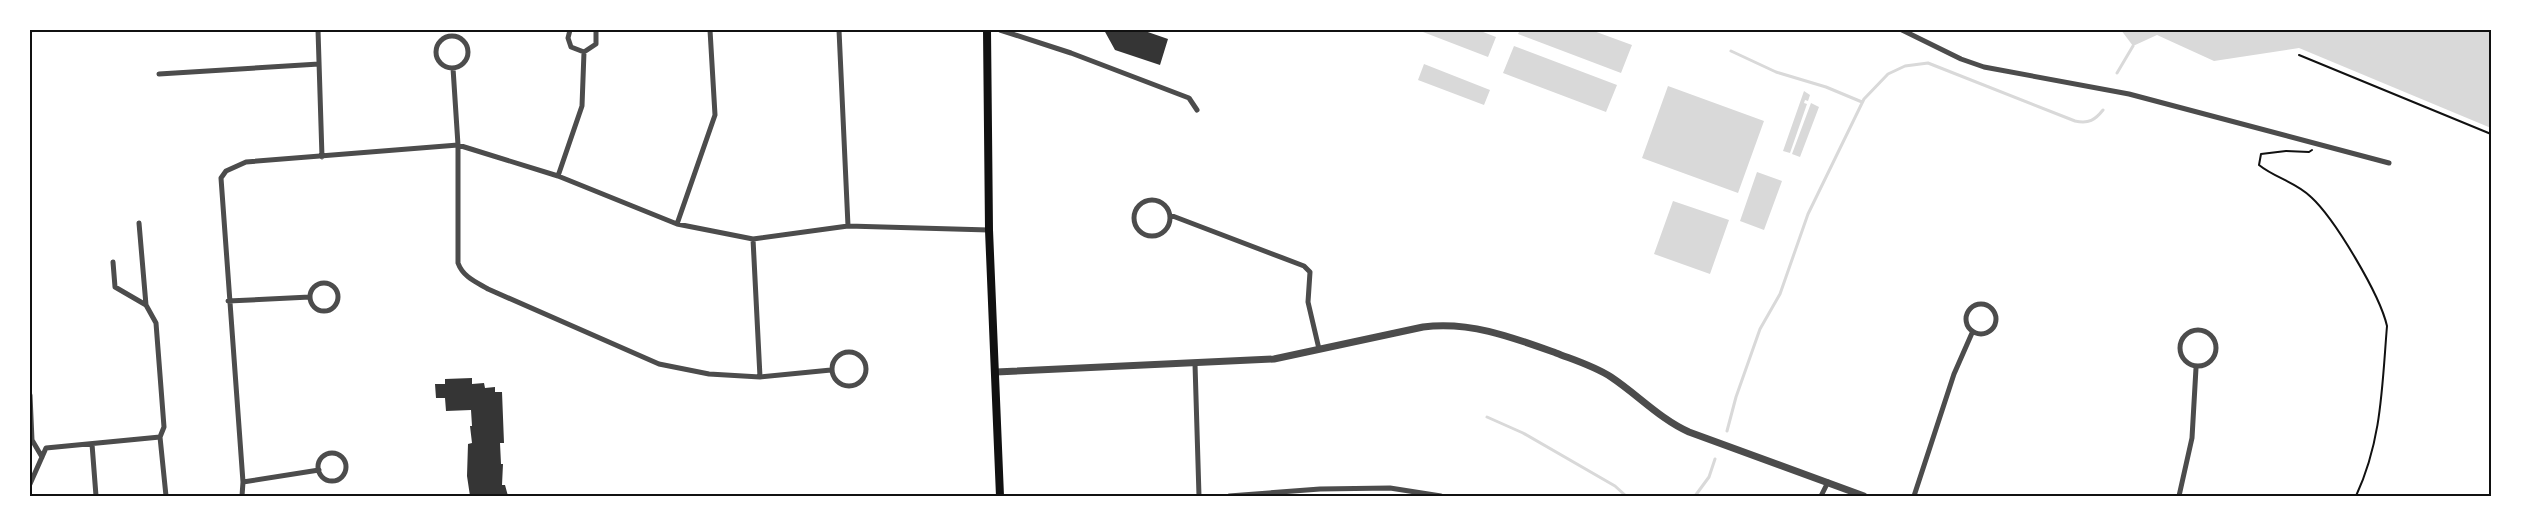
<svg xmlns="http://www.w3.org/2000/svg" width="2521" height="526" font-family="Arial,sans-serif">
  <style>
    .water { fill: #d9d9d9 }
    .lines { fill: none; stroke-linecap: round; stroke-linejoin: round }
    .stream { stroke: #d9d9d9; stroke-width: 3 }
    .building { fill: #353535 }
    .path { stroke: #111; stroke-width: 2 }
    .minor { stroke: #4c4c4c; stroke-width: 5 }
    .tertiary { stroke: #4c4c4c; stroke-width: 7 }
    .secondary { stroke: #111; stroke-width: 8 }
    .neatline { fill: none; stroke: #111; stroke-width: 2 }
  </style>
  <rect width="100%" height="100%" fill="#fff"/>
  <path class="water" d="M1424 30H1478L1496 37 1488 57 1423 32Z
    M1520 30H1591L1632 45 1621 73 1518 34Z
    M2121 30H2491V128L2299 48 2214 61 2157 35 2133 46Z
    M1514 46 1617 85 1606 112 1503 73Z
    M1424 64 1490 90 1484 105 1418 80Z
    M1668 86 1764 121 1738 193 1642 158Z
    M1804 91 1810 95 1808 101 1805 100 1804 103 1807 104 1790 153 1783 151Z
    M1811 103 1819 107 1800 157 1792 154Z
    M1757 172 1782 181 1764 230 1740 221Z
    M1673 201 1729 220 1710 274 1654 254Z"/>
  <g class="lines">
    <path class="stream" d="M30 31 40 30
      M1731 51 1776 72 1826 87 1862 102
      M2117 73 2133 46
      M1487 417 1523 433 1615 486 1626 496
      M1727 431 1736 397 1760 329 1780 294 1808 214 1864 99 1888 74 1905 66 1928 63 2075 121C2089 124 2095 120 2103 110
      M1695 496 1709 477 1715 459"/>
  </g>
  <path class="building" d="M1104 30H1142L1168 39 1160 65 1115 50Z
    M472 378V384L484 383 485 388 495 387V392H502L504 443H500L501 464H503L502 485H505L508 496H470L467 476 468 444 472 443 470 426H472L471 410 446 411 445 398H436L435 384H445V379Z"/>
  <g class="lines">
    <path class="path" d="M2299 55 2491 134
      M2312 150 2309 152 2286 151 2261 154 2259 165C2275 178 2296 182 2311 197 2335 219 2380 295 2387 326 2382 386 2382 440 2356 496"/>
    <path class="minor" d="M318 30 322 157
      M570 30 568 38 571 47 584 52 596 44V30
      M839 30 848 226
      M1000 30 1071 53 1189 98 1197 110
      M1902 30 1961 59 1984 67 2129 94 2389 163
      M436 52a16 16 0 1 1 32 0a16 16 0 1 1-32 0Z
      M453 68 458 145V263C463 277 476 282 488 289L659 364 709 374 760 377 831 370
      M159 74 319 64
      M558 176 582 106 584 52
      M1134 218a18 18 0 1 1 36 0a18 18 0 1 1-36 0Z
      M1170 215 1304 266 1310 272 1308 302 1319 349
      M139 223 146 305 156 323 164 427 160 437
      M677 224 715 115 710 30
      M753 239 760 377
      M113 262 115 287 146 305
      M310 297a14 14 0 1 1 28 0a14 14 0 1 1-28 0Z
      M228 301 310 297
      M1966 319a15 15 0 1 1 30 0a15 15 0 1 1-30 0Z
      M2180 348a18 18 0 1 1 36 0a18 18 0 1 1-36 0Z
      M832 369a17 17 0 1 1 34 0a17 17 0 1 1-34 0Z
      M1195 364 1199 496
      M30 395 32 440 42 457
      M92 444 96 496
      M318 467a14 14 0 1 1 28 0a14 14 0 1 1-28 0Z
      M243 482 319 470
      M30 484 46 448 160 437 166 496
      M242 496 243 482 221 178 226 171 246 162 458 145 558 176 677 224 753 239 848 226 989 230
      M1229 496 1320 489 1390 488 1441 496
      M1821 496 1828 482
      M1914 496 1954 374 1972 333
      M2179 496 2192 438 2196 368"/>
    <path class="tertiary" d="M996 372 1274 359 1423 327C1470 321 1512 337 1556 353 1574 360 1594 366 1611 377 1638 395 1660 419 1689 432L1864 496"/>
    <path class="secondary" d="M987 30 989 230 1000 496"/>
  </g>
  <rect width="2521" height="526" fill="none" stroke="#ffffff" stroke-width="62"/>
  <rect x="31" y="31" width="2459" height="464" class="neatline"/>
</svg>
